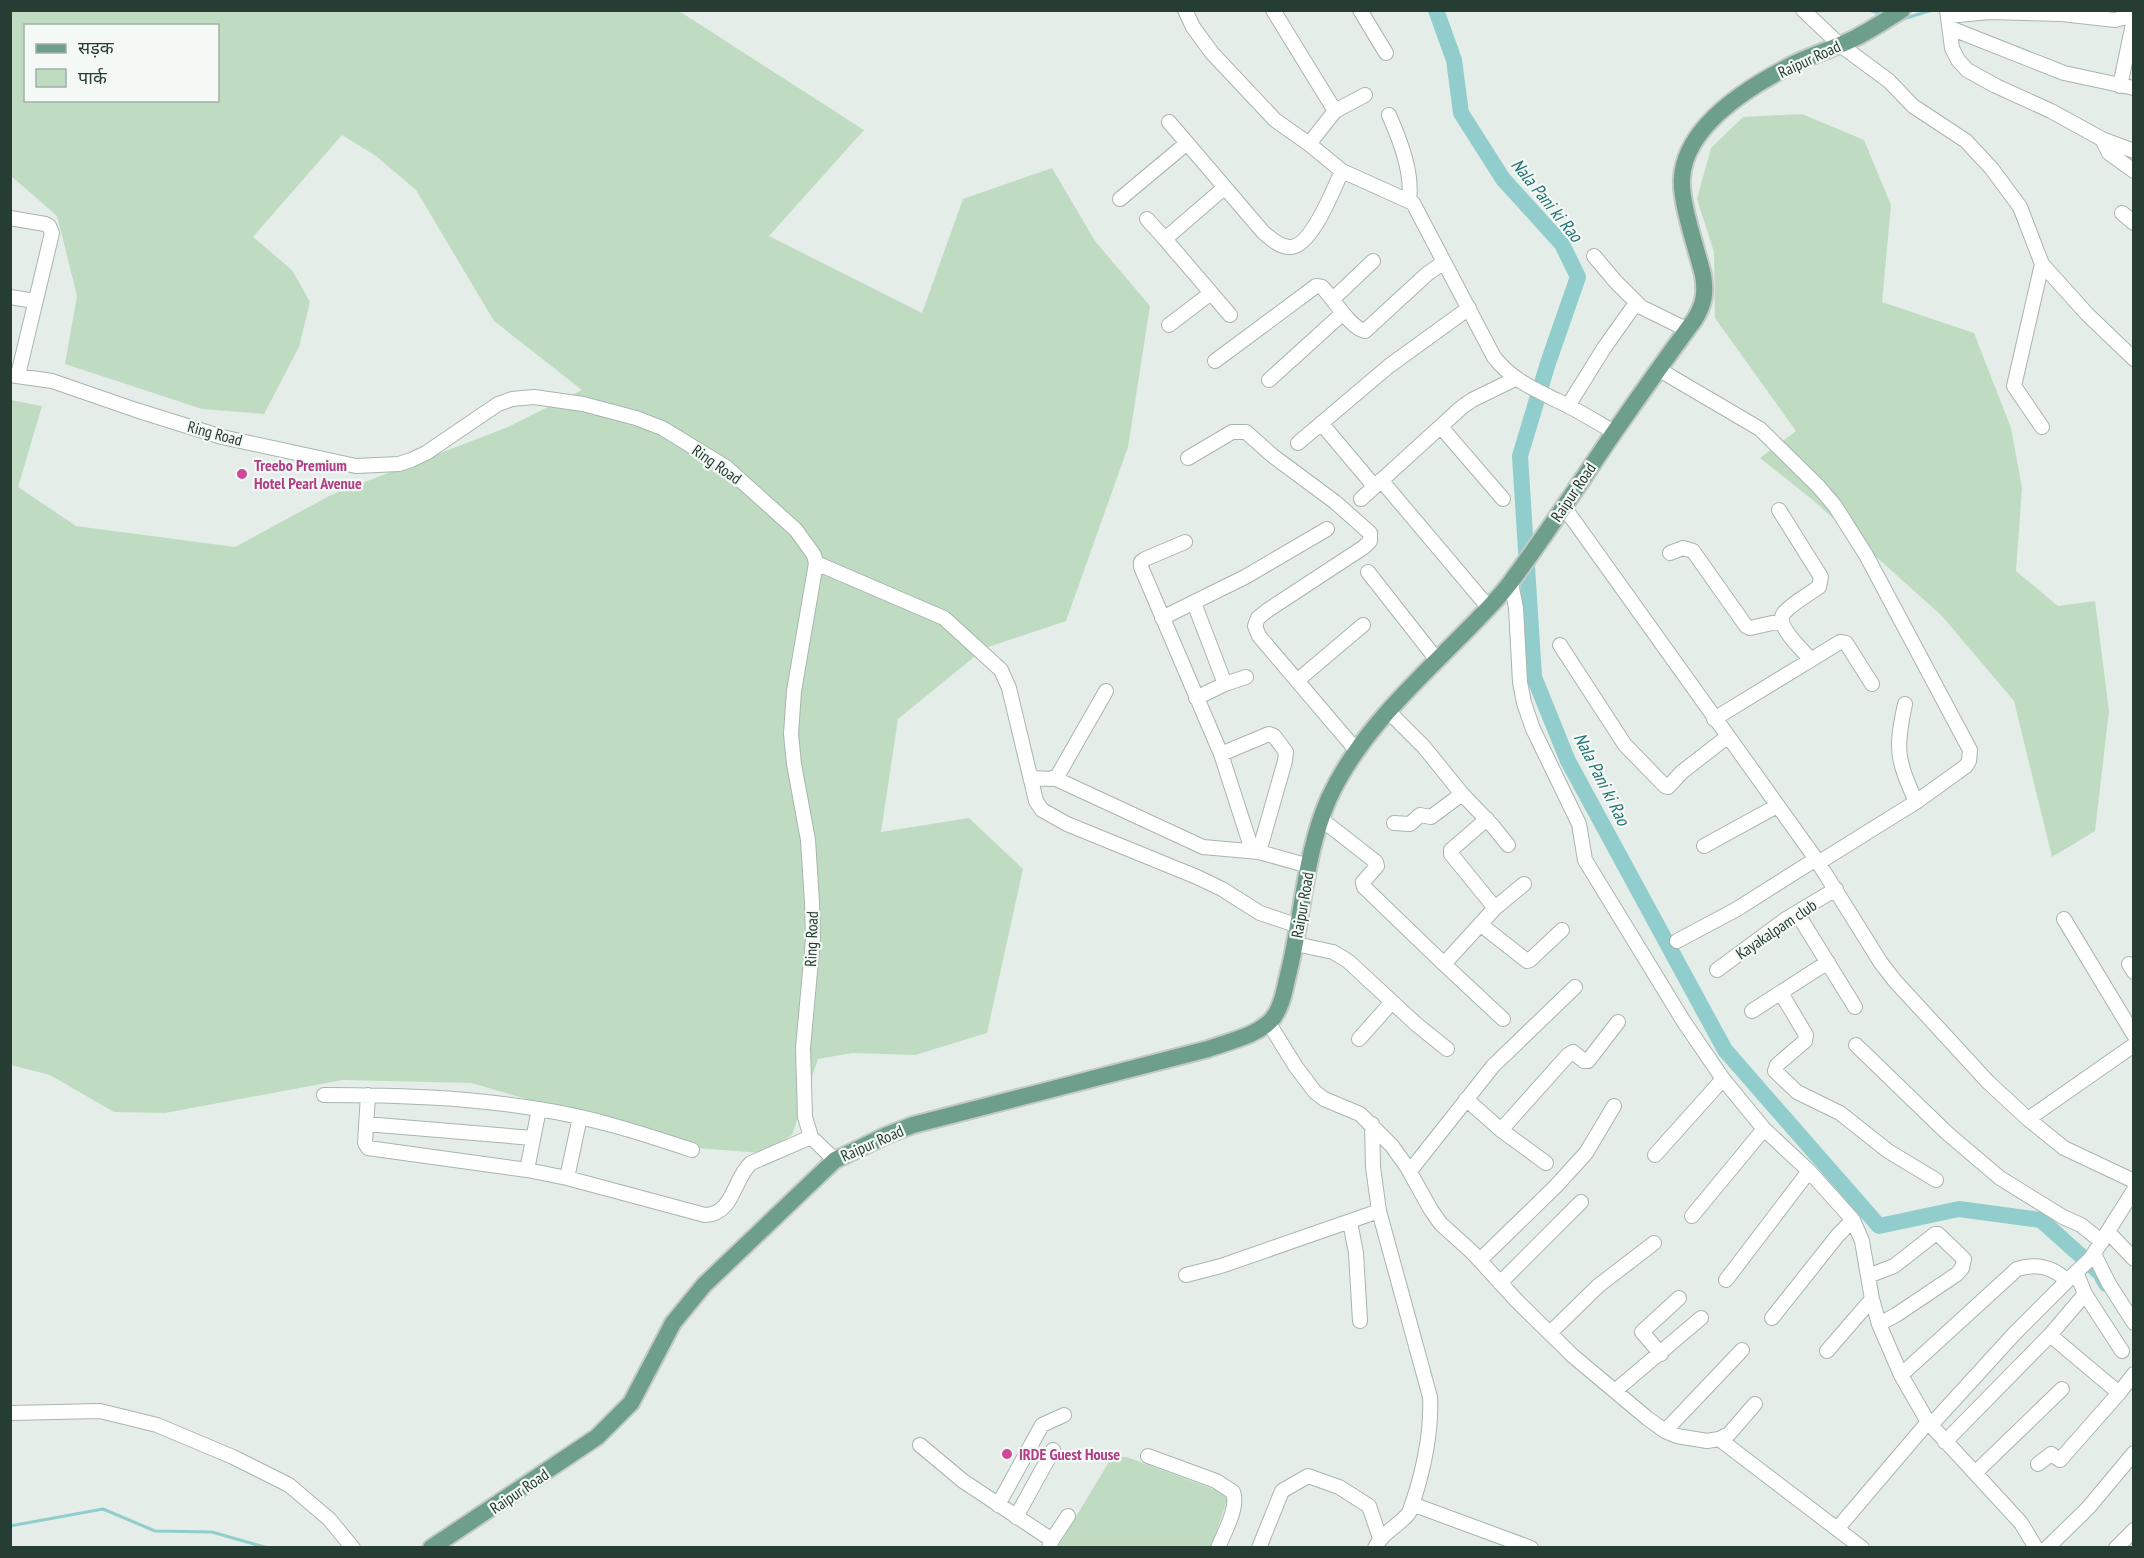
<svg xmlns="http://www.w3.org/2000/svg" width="2144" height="1558" font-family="'PT Sans Narrow','Noto Sans Devanagari',sans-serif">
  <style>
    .green { fill: #bfdcc3; fill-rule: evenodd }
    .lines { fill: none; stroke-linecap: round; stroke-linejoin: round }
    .stream { stroke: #91cdcd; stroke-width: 3 }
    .river { stroke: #91cdcd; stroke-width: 16 }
    .minor-casing { stroke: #a8b5ae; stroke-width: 16 }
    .major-casing { stroke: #c2c9c6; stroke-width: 20 }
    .minor { stroke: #fff; stroke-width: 14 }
    .major { stroke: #6d9f8a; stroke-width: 16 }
    .hotel-dot { fill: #d1479c; stroke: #f5f9f6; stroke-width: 2 }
    .labels { text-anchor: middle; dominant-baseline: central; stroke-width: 4.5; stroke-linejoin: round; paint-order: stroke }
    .street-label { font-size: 16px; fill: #253d33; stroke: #f5f9f6 }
    .hotel-label { font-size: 16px; font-weight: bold; fill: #b23c85; stroke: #f5f9f6; text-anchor: start }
    .water-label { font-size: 18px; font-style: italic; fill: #237475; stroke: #f5f9f6 }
  </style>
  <rect width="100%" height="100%" fill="#e5ede8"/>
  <path class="green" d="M11 11H679L864 130 769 236 922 313 963 199 1052 168 1095 241 1150 306 1128 447 1066 621 985 648 898 719 881 832 969 818 1023 869 987 1033 915 1055 852 1053 818 1059 792 1135 762 1153 697 1148 471 1083 342 1080 165 1113 114 1112 50 1075 11 1065V400L42 406 18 487 76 526 235 547 331 495 508 427 582 390 494 321 416 190 376 156 342 135 253 237 292 270 310 302 299 347 264 414 202 409 65 364 77 296 57 216 11 176ZM26 26H218V100H26Z
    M1802 114 1864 140 1891 205 1882 302 1974 333 2011 428 2022 488 2016 571 2058 606 2095 601 2109 711 2095 831 2052 857 2014 701 1942 616 1814 501 1760 458 1796 431 1715 318 1714 252 1697 199 1711 148 1743 117Z
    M1112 1457H1127L1226 1494 1227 1501 1211 1547 1057 1548Z"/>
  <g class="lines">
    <path class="stream" d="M1869 10 1882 14
      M1900 20 1932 10
      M10 1526 103 1509 155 1531 212 1532 268 1548"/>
    <path class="river" d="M1436 10 1454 60 1461 113 1503 179 1562 244 1578 277 1548 363 1520 456 1534 677 1568 761 1725 1050 1879 1226 1959 1209 2041 1220 2100 1273 2106 1284"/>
    <defs>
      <path id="minor" d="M1185 10 1193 27 1212 53 1275 120 1309 144 1342 171 1413 203 1494 357C1511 379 1532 388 1556 400 1576 409 1595 421 1614 432
        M1273 10 1335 111
        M1360 10 1386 53
        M1803 10 1839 44 1889 81 1913 106 1966 141 1992 169 2020 207 2042 264 2087 314 2134 359
        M1947 10 1952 48 1958 60 1967 70 1996 86 2051 111 2102 139 2134 151
        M1948 16 1989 12 2062 14 2115 20 2126 17 2132 10
        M1950 28 2064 73 2134 88
        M2120 86 2133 24
        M1389 115C1400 140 1413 173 1409 200
        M1169 122 1263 232C1270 238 1280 248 1291 247 1312 246 1334 188 1342 171
        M2102 139 2109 153 2134 171
        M1309 144 1335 111 1365 95
        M1224 188 1165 239 1230 315
        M1120 199 1187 143
        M2122 213 2134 223
        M10 218 45 224 49 226 52 233 18 375
        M1147 219 1165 239
        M1594 256 1616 282 1641 307 1688 330
        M10 297 35 301
        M1333 299 1373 261
        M1169 325 1211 293
        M1215 361 1316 286 1322 287C1333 298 1350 328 1365 331L1427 274 1444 262
        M1658 369 1760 429 1818 486 1835 506 1866 555 1970 750 1969 761 1966 766 1916 802 1818 863
        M10 375 52 381 136 410 222 437 356 466 399 464 411 460 426 453 498 404 512 399 534 397 583 404 636 418 662 428 726 467 796 530 814 555 816 563 794 691 791 734 794 764 808 840 812 902 813 939 803 1048 805 1117 811 1137 835 1160
        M1269 380 1343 313
        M1568 406 1604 348 1636 303
        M1321 423 1374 486
        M1441 427 1503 499
        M2042 427 2014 386 2042 264
        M1298 443 1389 366 1469 308
        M1188 458 1232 432H1246L1273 456 1335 502 1370 533V541L1364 547 1268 610 1258 618 1255 626 1259 636 1356 750
        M1381 480 1489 608
        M1361 499 1462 407 1472 400 1515 379
        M1564 507 1816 859 1881 963 1895 981 1988 1082 2028 1119 2064 1148 2134 1181
        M1779 510 1821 577 1819 587C1809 594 1791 604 1784 613 1774 625 1803 650 1811 660
        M1185 542 1145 559 1141 562V567L1221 754 1269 734 1274 736 1286 752 1285 761 1259 852
        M1670 553 1683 548 1693 551 1746 626 1750 628 1781 621
        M816 563 944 618 1001 670 1009 688 1036 801 1042 810 1067 824 1197 877 1222 889 1260 913 1299 926
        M1368 572 1437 660
        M1511 583 1516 608 1520 682 1524 703 1533 729 1579 824 1585 860 1684 1022 1723 1079 1764 1129 1809 1171 1853 1220 1862 1241 1872 1299 1879 1324 1901 1375 1928 1422 2021 1523 2036 1548
        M1194 603 1225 684
        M1162 618 1245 577 1327 529
        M1560 645 1625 745 1665 786 1668 787 1682 772 1727 737
        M1298 680 1363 625
        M1196 698 1225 684 1246 677
        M1905 704C1895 750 1897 759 1916 802
        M1388 711 1424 747 1462 794 1431 817 1420 815 1410 824 1394 823
        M1714 719 1840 642 1846 643 1872 684
        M1221 754 1252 850
        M1032 778 1051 779 1058 775 1106 691
        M1054 778 1203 847 1259 852 1309 866
        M1462 794 1492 825 1508 845
        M1321 819 1376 862 1377 866 1363 882 1364 887 1444 964 1495 908
        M1487 819 1451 850V854L1495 908 1524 884
        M1704 846 1777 806
        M1797 913 1855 1007
        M2064 919 2134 1035
        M1480 924 1527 961 1530 960 1562 930
        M1677 941 1737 909 1816 859
        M1296 944 1333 952 1348 961 1416 1024 1447 1049
        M1444 964 1503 1019
        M2129 964 2134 972
        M1717 970 1786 919 1836 889
        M1781 993 1806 1035 1805 1041 1777 1065 1775 1071 1797 1092 1840 1113 1888 1151 1936 1180
        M1752 1011 1828 962
        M1268 1022 1296 1067 1315 1092 1324 1099 1360 1114 1392 1146 1407 1167 1431 1210 1441 1224 1472 1252 1517 1301 1573 1356 1647 1418 1665 1431 1677 1436 1707 1441 1719 1439 1729 1434 1755 1404
        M1359 1039 1392 1002
        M1856 1045 1947 1133 2000 1178 2063 1217 2081 1225 2102 1242
        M324 1095C395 1095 467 1097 538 1109 591 1117 641 1133 692 1150
        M368 1095 365 1143 368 1148 527 1170 567 1178 705 1215C734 1214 733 1179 751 1163L811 1137
        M1466 1099 1501 1130 1546 1163
        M2028 1119 2134 1045
        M366 1124 533 1138
        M1372 1124 1373 1167 1379 1211 1430 1397C1432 1434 1422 1478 1409 1513 1399 1526 1382 1532 1375 1548
        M1501 1130 1568 1055 1573 1052 1584 1061H1588L1618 1022
        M1655 1155 1723 1079
        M527 1170 539 1109
        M1410 1171 1493 1066 1575 987
        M567 1178 580 1117
        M1692 1216 1764 1129
        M1350 1222 1356 1253 1360 1321
        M2108 1232 2134 1259
        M2094 1254 2109 1284 2134 1323
        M1480 1260 1556 1186 1586 1153 1614 1106
        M2076 1272 2085 1294 2122 1351
        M1186 1275 1221 1266 1379 1211
        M1868 1276 1894 1266 1935 1234H1938L1964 1259 1962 1268 1957 1274 1896 1315 1879 1324
        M1726 1280 1809 1171
        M2067 1281 2091 1258 2134 1190
        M1500 1283 1581 1202
        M1772 1318 1838 1235 1853 1220
        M1550 1333 1598 1286 1654 1243
        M2050 1335 2119 1393 2134 1374
        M1827 1351 1872 1299
        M1661 1354 1642 1332 1679 1298
        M1901 1375 2017 1269C2036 1263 2054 1267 2067 1281L2015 1333 1931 1425
        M1616 1390 1701 1318
        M10 1413 100 1411 157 1425 233 1457 289 1485 329 1519 353 1548
        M1665 1431 1742 1350
        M1719 1439 1862 1548
        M1945 1442 2050 1335 2085 1294
        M920 1445 963 1481 1052 1540
        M1148 1456 1216 1481 1233 1492C1239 1508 1224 1532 1218 1548
        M2038 1464 2051 1454 2060 1460 2119 1393
        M1975 1473 2062 1389
        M1412 1504 1531 1548
        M998 1505 1042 1425 1064 1415
        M1016 1517 1053 1450
        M1837 1529 1928 1422
        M1049 1548 1052 1540 1068 1516
        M1259 1548 1282 1491 1308 1476 1339 1487 1369 1506 1380 1538
        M2047 1548 2088 1508 2134 1453
        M2116 1548 2134 1530"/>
      <path id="major" d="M431 1548 597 1437 631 1403 673 1323 704 1285 835 1160 887 1135 913 1125 1208 1049C1229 1041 1258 1036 1273 1018 1283 1005 1285 986 1289 971 1303 914 1305 852 1329 798 1360 731 1416 682 1467 630 1482 615 1497 600 1510 583 1546 535 1579 484 1613 434 1640 395 1667 357 1695 319 1704 304 1706 293 1703 275 1697 250 1680 202 1682 178 1685 128 1744 90 1784 69 1806 56 1832 50 1855 38 1871 30 1886 20 1902 10"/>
    </defs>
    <use href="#minor" class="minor-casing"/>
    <use href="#major" class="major-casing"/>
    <use href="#minor" class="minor"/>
    <use href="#major" class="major"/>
  </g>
  <g class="hotel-dot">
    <circle cx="242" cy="474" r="6"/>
    <circle cx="1007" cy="1454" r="6"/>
  </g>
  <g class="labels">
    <g class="street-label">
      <text transform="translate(1809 59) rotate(-25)">Raipur Road</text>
      <text transform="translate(215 433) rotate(15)">Ring Road</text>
      <text transform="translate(717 464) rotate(35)">Ring Road</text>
      <text transform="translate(1573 492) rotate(-56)">Raipur Road</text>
      <text transform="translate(1302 905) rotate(-80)">Raipur Road</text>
      <text transform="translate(1776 929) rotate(-34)">Kayakalpam club</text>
      <text transform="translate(811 939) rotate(-88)">Ring Road</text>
      <text transform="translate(872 1143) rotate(-24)">Raipur Road</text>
      <text transform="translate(519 1491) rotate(-34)">Raipur Road</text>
    </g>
    <g class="hotel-label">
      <text x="254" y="465">Treebo Premium<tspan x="254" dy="18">Hotel Pearl Avenue</tspan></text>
      <text x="1019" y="1454">IRDE Guest House</text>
    </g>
    <g class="water-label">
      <text transform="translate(1547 200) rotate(51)">Nala Pani ki Rao</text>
      <text transform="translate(1602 779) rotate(63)">Nala Pani ki Rao</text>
    </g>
  </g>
  <rect width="2144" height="1558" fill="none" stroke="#253d33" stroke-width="24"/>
  <rect x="24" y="24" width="195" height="78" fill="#f5f9f6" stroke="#a2aea8" stroke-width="1.5"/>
  <rect x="36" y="44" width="30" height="9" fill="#6d9f8a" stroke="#a2aea8" stroke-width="1.5"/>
  <text x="78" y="54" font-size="18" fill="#253d33">सड़क</text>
  <rect x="36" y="69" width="30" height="18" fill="#bfdcc3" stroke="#a2aea8" stroke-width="1.5"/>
  <text x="78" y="84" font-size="18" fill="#253d33">पार्क</text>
</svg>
